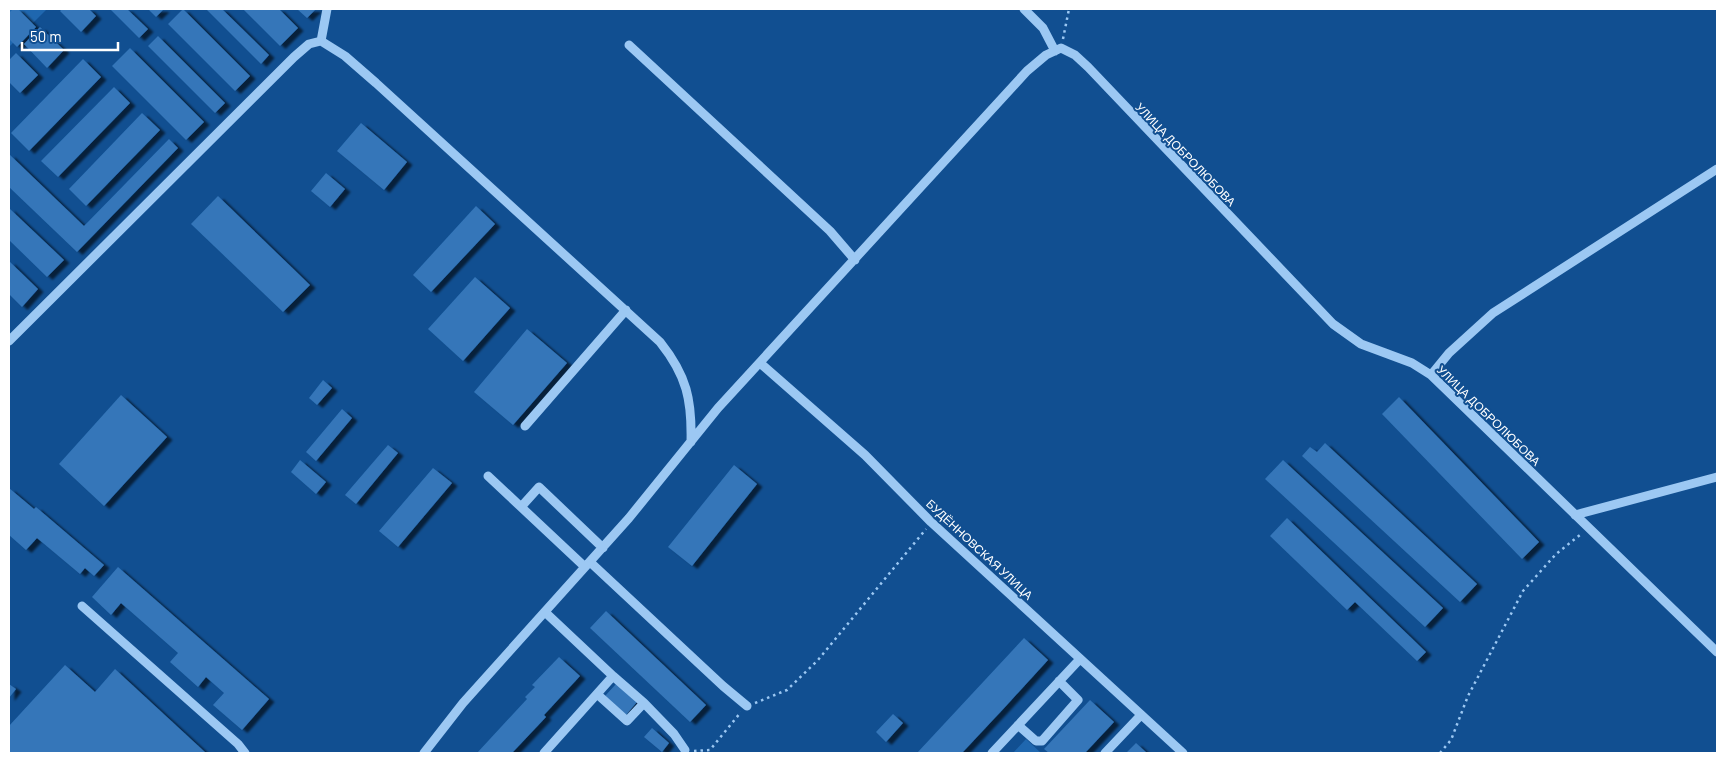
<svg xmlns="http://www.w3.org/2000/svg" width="1726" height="762" font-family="Barlow,sans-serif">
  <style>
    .green { fill: #1f67af }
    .building { fill: #3476b9; filter: url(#shadow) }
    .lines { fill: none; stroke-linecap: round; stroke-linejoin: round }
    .path { stroke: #9cc8f3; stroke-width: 2.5; stroke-dasharray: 2.5 4; stroke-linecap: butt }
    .minor { stroke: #9cc8f3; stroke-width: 9 }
    .labels { text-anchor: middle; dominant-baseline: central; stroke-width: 4; stroke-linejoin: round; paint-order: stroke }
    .street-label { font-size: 12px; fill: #fff; stroke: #114f91 }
  </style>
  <defs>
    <filter id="shadow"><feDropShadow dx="5.5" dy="3" stdDeviation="1" flood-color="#0009"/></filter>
  </defs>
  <rect width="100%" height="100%" fill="#114f91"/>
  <path class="green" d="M9 9H47L9 47Z
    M1026 739 1041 753H1013Z"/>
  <path class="building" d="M13 9H18L36 27 17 47 9 39V13Z
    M62 9H89L96 16 81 32 60 11Z
    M110 9H127L148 29 139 38Z
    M148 9H164L156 17Z
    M183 9 250 76 235 91 168 24Z
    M206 9H222L269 55 261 64Z
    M243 9H279L298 28 280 46Z
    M297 9H316L307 18Z
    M40 27 64 50 47 68 24 44Z
    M158 36 225 103 215 113 148 46Z
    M130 48 204 122 186 140 112 66Z
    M16 53 38 75 20 93 9 82V60Z
    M83 59 101 77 29 151 11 133Z
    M114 87 130 103 58 177 41 161Z
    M142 113 160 130 86 206 69 189Z
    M361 123 407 162 384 190 337 151Z
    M169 139 178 148 77 252 9 187V154L84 226Z
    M326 173 345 189 330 207 311 191Z
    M218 196 310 285 283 312 191 224Z
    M476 206 495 224 431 292 413 275Z
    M9 208 64 260 47 277 9 240Z
    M9 261 38 289 22 307 9 294Z
    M475 277 510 308 463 361 428 329Z
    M527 329 567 363 513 425 474 392Z
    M323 380 332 388 317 405 309 398Z
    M121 395 167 437 104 506 59 464Z
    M1399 397 1539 542 1522 559 1382 414Z
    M342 409 352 418 316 461 306 452Z
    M1325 443 1477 584 1460 602 1302 456 1310 447 1317 452Z
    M388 445 398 453 356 504 345 495Z
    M300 460 326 482 316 494 291 472Z
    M1283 460 1443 608 1425 627 1265 479Z
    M734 465 757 484 692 566 668 547Z
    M433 468 452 483 398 547 379 531Z
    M9 488 34 509 36 507 104 565 94 576 85 568 80 574 37 538 26 550 9 535Z
    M1287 518 1426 652 1417 661 1355 602 1347 610 1270 536Z
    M118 567 269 699 242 730 213 705 224 693 206 677 198 687 170 662 178 653 121 603 111 615 92 597Z
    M606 611 706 705 690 722 590 628Z
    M1024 638 1048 660 1006 706 962 753H917Z
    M559 657 580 676 544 715 546 717 512 753H477L527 699 525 697 535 687 532 685Z
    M65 665 95 692 115 669 206 753H9V726Z
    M9 684 16 689 9 698Z
    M616 684 637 702 626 715 605 696Z
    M1090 700 1114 722 1085 753H1049L1044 749Z
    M893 714 903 723 886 742 876 732Z
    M652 728 669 743 662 752 644 737Z
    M1136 743 1147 753H1126Z"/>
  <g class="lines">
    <path class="path" d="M1063 39 1069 9
      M755 703 787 690 818 660 926 529
      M694 751 710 750 741 712
      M1440 753 1451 740 1468 696 1523 591 1556 554 1580 535"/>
    <path class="minor" d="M1024 9 1043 28 1055 51
      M321 41 327 9
      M629 45 830 231 855 260
      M9 341 294 57 309 44 321 41 345 56 376 83 660 342C687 376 692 400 691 442
      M760 363 865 455 931 522 1183 753
      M1431 375 1449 353 1493 313 1717 169
      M525 426 626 310
      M488 476 585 567
      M521 507 539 487 603 548
      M1575 515 1717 477
      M590 562 723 686 747 706
      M82 606 238 744 245 753
      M597 694 627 721 644 703 613 676
      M644 703 674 734 685 750
      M1018 725 1036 741H1042L1078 700 1059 681
      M424 753 463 703 629 518 718 408 1027 71 1046 55 1061 48 1075 55 1088 67 1333 324 1361 344 1412 363 1431 375 1717 652
      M544 753 613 676 546 613
      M992 753 1080 659
      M1105 753 1141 715"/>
  </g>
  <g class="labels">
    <g class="street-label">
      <text transform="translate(1186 154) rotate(46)">УЛИЦА ДОБРОЛЮБОВА</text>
      <text transform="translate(1489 415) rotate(44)">УЛИЦА ДОБРОЛЮБОВА</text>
      <text transform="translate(980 549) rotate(43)">БУДЁННОВСКАЯ УЛИЦА</text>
    </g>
  </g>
  <rect width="1726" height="762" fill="none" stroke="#ffffff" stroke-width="20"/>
  <path d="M22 42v8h96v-8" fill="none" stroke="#ffffff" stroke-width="2.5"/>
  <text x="30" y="42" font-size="15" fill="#ffffff" stroke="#114f91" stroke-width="4" paint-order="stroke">50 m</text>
</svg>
